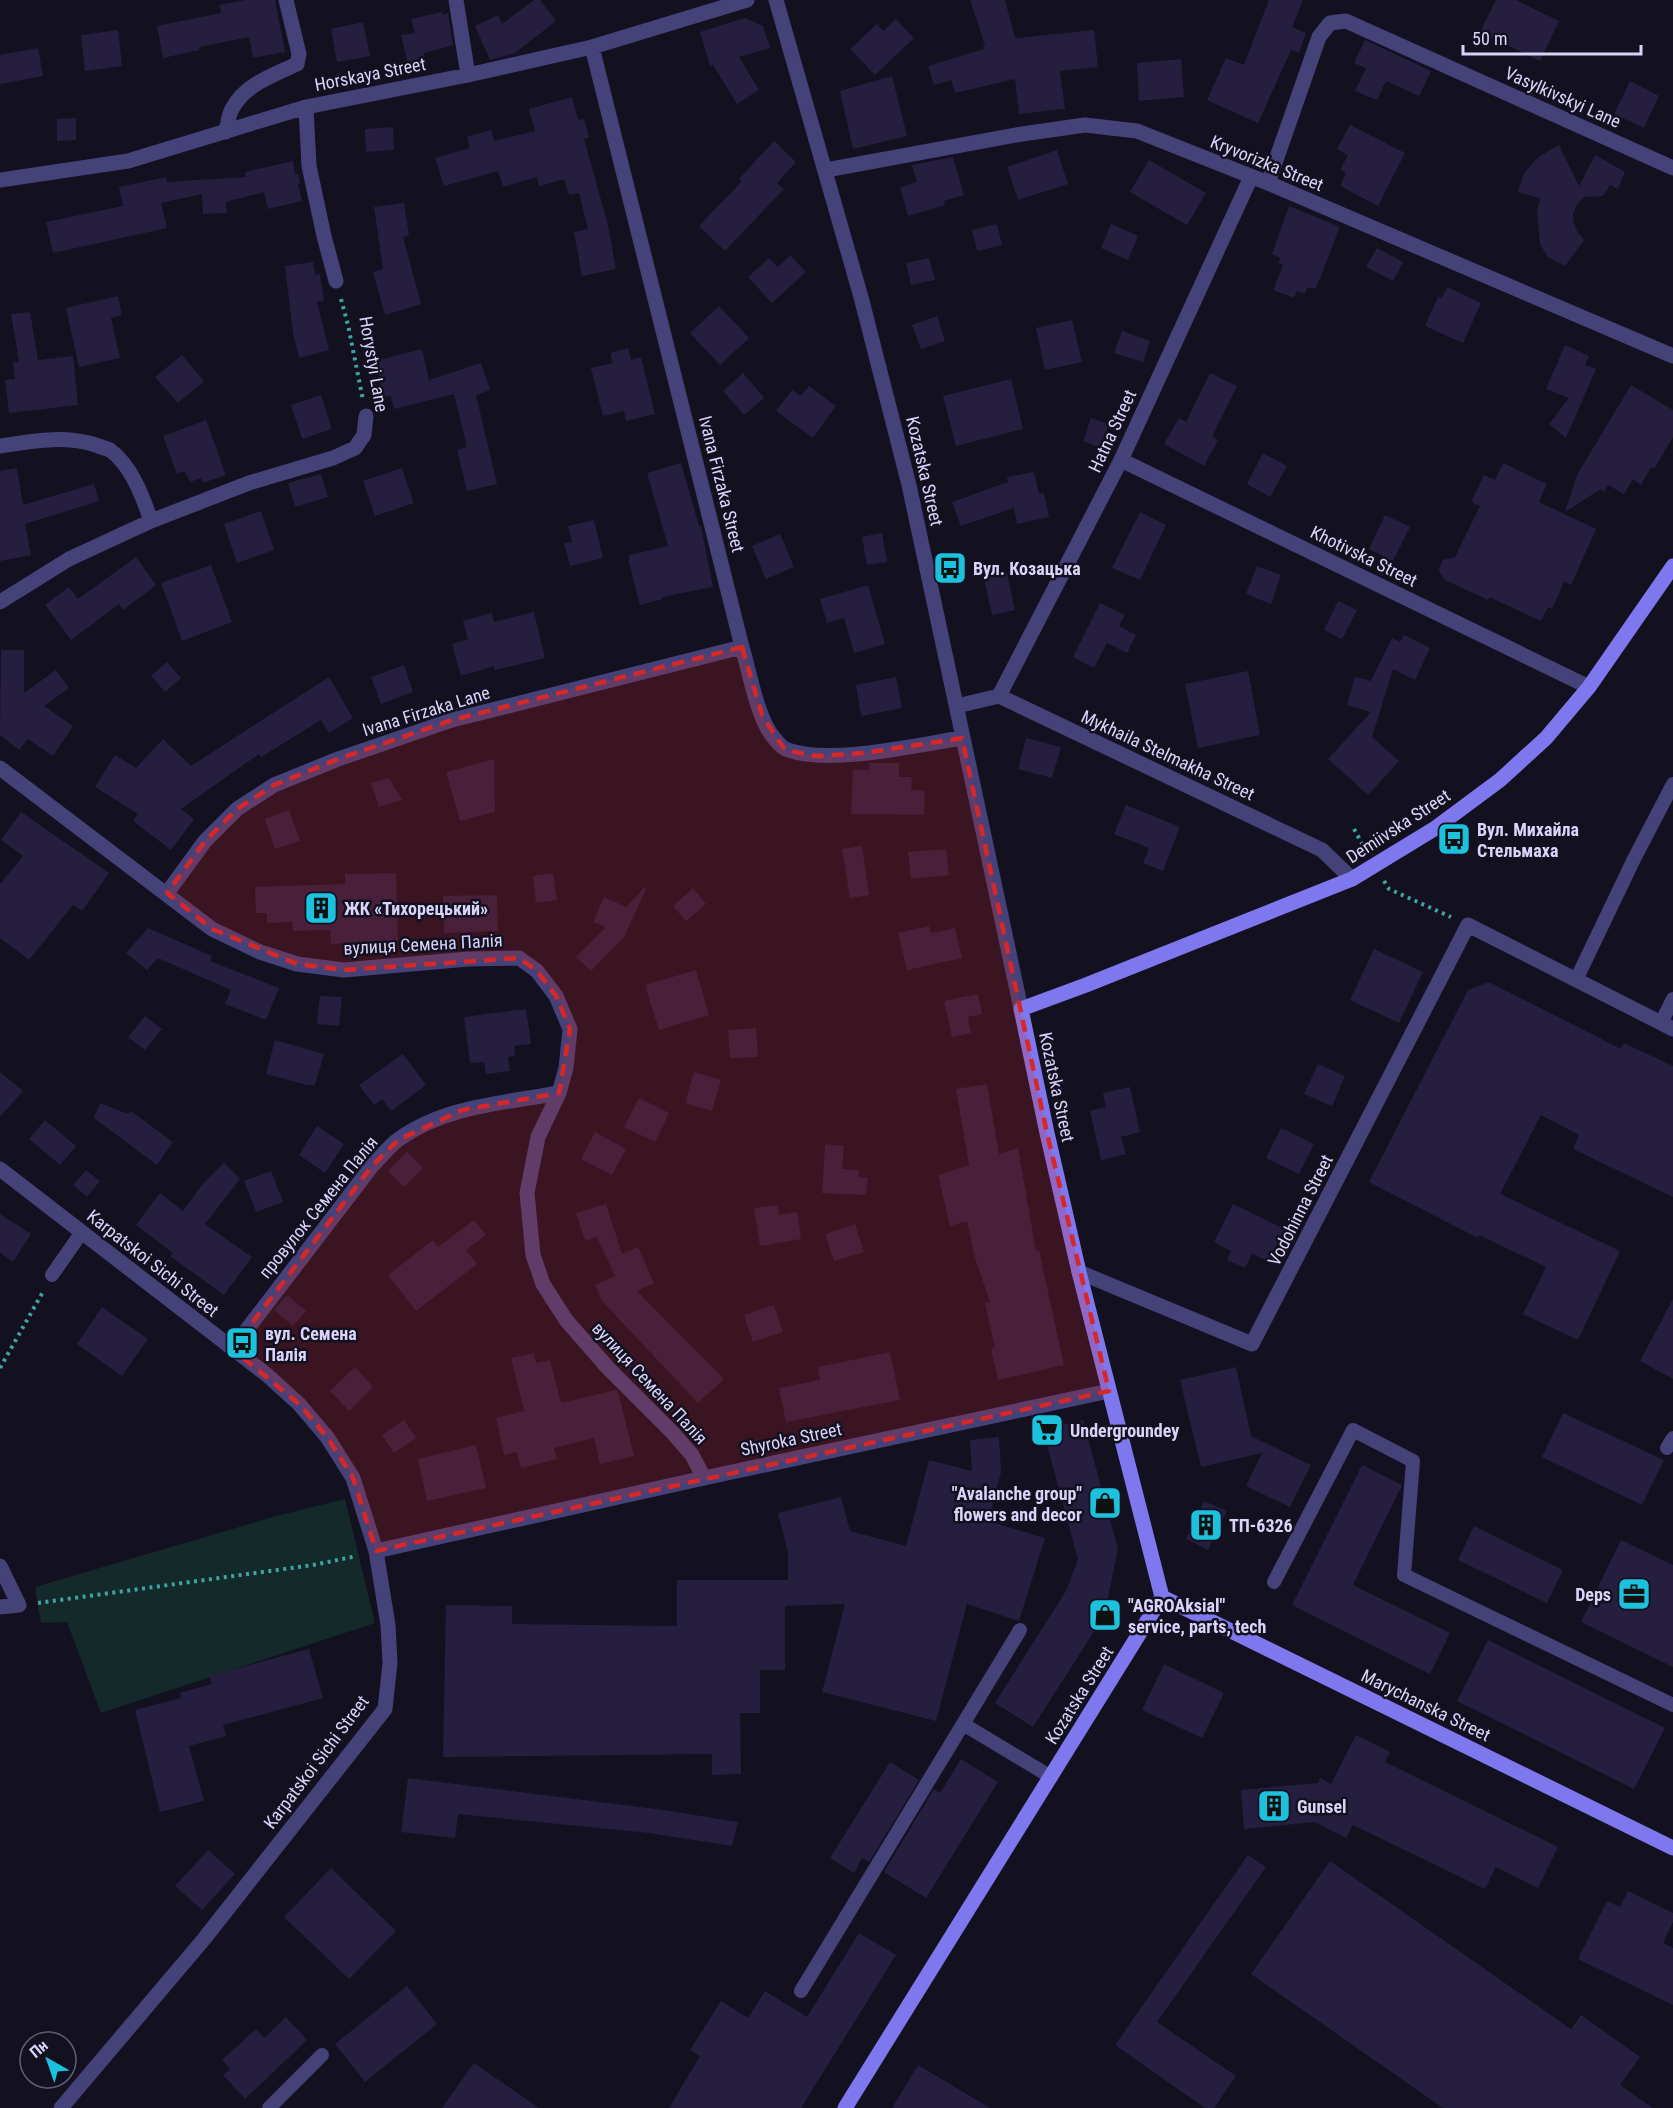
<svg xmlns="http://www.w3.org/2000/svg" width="1673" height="2108" font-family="'Roboto Condensed',sans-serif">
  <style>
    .green { fill: #142929 }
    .building { fill: #261e3e }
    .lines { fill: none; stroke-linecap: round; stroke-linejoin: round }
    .path { stroke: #3da5a3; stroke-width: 4; stroke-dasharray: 3 4.5; stroke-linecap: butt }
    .lane { stroke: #454179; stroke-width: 14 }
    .street { stroke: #454179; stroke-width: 15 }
    .secondary { stroke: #7f77ee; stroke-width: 15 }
    .marked { fill: #d62828; fill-opacity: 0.2; stroke: #d62828; stroke-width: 4.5; stroke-dasharray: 12 8; stroke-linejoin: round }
    .labels { text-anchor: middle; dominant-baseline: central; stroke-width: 5; stroke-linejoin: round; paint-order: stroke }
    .street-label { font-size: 18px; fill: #dad4fa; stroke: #131020 }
    .poi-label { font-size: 18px; font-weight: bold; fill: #dad4fa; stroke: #131020; text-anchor: start }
  </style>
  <rect width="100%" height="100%" fill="#131020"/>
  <path class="green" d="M345 1499 375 1623 101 1713 67 1622 41 1623 35 1587 280 1515Z"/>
  <path class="building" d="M245 0H275L285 52 253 58 249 37 199 47V50L163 58 157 26 221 13 220 5Z
    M534 0H540L556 21 515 53 490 60 475 26 498 15 502 24Z
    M970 0H1005L1015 38 1094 30 1098 67 1060 71 1065 109 1019 114 1015 79 955 93 951 80 934 85 928 66 984 49 983 46 985 45Z
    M1269 0H1303L1292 27 1306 33 1299 53 1291 50 1258 123 1207 100 1226 58 1244 65Z
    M1496 0H1516L1559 21 1540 61 1480 32Z
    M442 12 443 15 448 13 453 45 424 53 427 64 409 69 401 35 415 33 411 19Z
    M745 18 763 26 770 48 739 57 759 90 737 104 713 65 710 66 700 32Z
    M896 19 914 38 875 75 850 49 877 24 883 31Z
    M363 22 370 56 337 62 331 29Z
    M118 30 122 66 85 71 81 35Z
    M1365 40 1431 71 1419 96 1386 81 1377 100 1355 91 1366 68 1354 63Z
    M38 48 43 76 0 84V55Z
    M1181 59 1184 97 1139 101 1137 63Z
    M892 76 907 136 853 149 840 91Z
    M1630 81 1659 96 1644 128 1614 114Z
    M572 97 578 120 584 119 589 137 584 139 608 225 616 269 582 276 574 232 588 229 579 193 569 195 564 179 539 186 537 177 503 187 498 171 444 186 435 158 470 148 467 137 491 130 494 141 535 131 529 109Z
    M76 118V140L57 141V119Z
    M1350 125 1405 153 1378 206 1340 186 1346 173 1340 170 1348 155 1337 149Z
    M393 127 394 150 366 152 365 129Z
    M774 141 796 162 777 183 784 189 725 251 699 226 742 181 739 179Z
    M1559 145 1579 186 1595 155 1625 172 1618 189 1610 185 1603 196 1585 197 1578 203 1573 214 1574 223 1577 231 1584 240 1565 266 1548 257 1540 244 1537 213 1540 198 1518 192 1524 173 1531 165 1540 156Z
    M1057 150 1068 184 1018 200 1007 167Z
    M953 157 964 195 944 201 945 205 908 216 900 187 917 182 912 165Z
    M1149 160 1206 193 1187 225 1130 192Z
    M293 161 295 174H298L300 184H298L302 201 268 209 264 192 226 202 227 213 203 214 202 194 161 203 167 228 53 253 46 222 123 206 119 187 166 177 167 182 246 177 245 172Z
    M404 203 409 236 403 237 421 304 385 315 373 272 383 269 374 207Z
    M1289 206 1340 227 1316 288H1307L1305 294 1297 291 1294 298 1273 290 1283 265 1278 263 1281 258 1272 254Z
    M997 224 1002 245 977 251 972 230Z
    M1111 224 1138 236 1128 260 1101 248Z
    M1377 248 1403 262 1393 281 1366 267Z
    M790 255 806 272 772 303 748 277 769 258 778 267Z
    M929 258 935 280 911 285 906 263Z
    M313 262 315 275 320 274 324 301 317 302 329 350 299 358 293 333 285 266Z
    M1447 287 1481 303 1463 343 1425 326 1438 297 1442 298Z
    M118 296 122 315 111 318 120 358 79 367 66 308Z
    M719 306 749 338 720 365 690 333Z
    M30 312 38 360 73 356 78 405 9 413 5 380 15 379 13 362H19L11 314Z
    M937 316 945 341 921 349 912 325Z
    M1072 320 1082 362 1045 370 1036 328Z
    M1122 331 1150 341 1143 362 1114 353Z
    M1565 345 1589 356 1585 365 1596 369 1566 438 1549 424 1569 398 1546 389Z
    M628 348 631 360 641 357 655 414 626 421 624 411 603 416 591 368 613 363 610 353Z
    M422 349 429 380 481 363 490 390 476 395 497 484 467 491 457 450 467 447 454 394 394 409 391 396 384 397 375 361Z
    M182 355 204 381 178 403 155 377Z
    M743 373 764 398 744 415 723 391Z
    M1210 373 1237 386 1212 437 1218 440 1204 466 1164 444 1179 418 1186 422Z
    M1011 379 1023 429 956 446 943 396Z
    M1631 385 1673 410V437L1654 469 1651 467 1641 485 1633 479 1624 494 1608 485 1604 492 1601 489 1565 512 1577 475Z
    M809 386 836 406 813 438 776 411 792 390 801 396Z
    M321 395 332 429 302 439 291 405Z
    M1091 418 1109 424 1100 448 1083 441Z
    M206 420 226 475 203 483 201 478 190 482 185 471 177 474 163 436Z
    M1263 453 1287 466 1270 497 1247 484Z
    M681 463 699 526H701L713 587 662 597 663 599 640 605 629 563V555L668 546 647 473Z
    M1503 463 1547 484 1539 502 1596 529 1571 585 1564 582 1552 609 1548 607 1541 621 1489 597 1488 600 1445 580 1440 573 1439 569 1443 560 1455 557 1480 506 1471 502 1484 475 1495 480Z
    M17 468 23 505 94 484 99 501 25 524 31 555 0 561V471Z
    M402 468 414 503 375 516 363 481Z
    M1034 472 1039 494 1044 493 1049 517 1017 524 1014 508 961 526 952 502 1008 482 1007 477Z
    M321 474 328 497 295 507 288 483Z
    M261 511 274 550 237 563 224 524Z
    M1140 512 1166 525 1140 580 1112 568Z
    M1385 515 1410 527 1393 561 1369 549Z
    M594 520 603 558 570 566 564 543 572 542 568 526Z
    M882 533 887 562 867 565 862 537Z
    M780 534 794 567 766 579 752 546Z
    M136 557 156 585 123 610 119 604 71 640 45 605 69 587 78 599Z
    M211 565 232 622 182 641 161 583Z
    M1257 566 1281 575 1271 604 1246 594Z
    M1007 573 1015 610 992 615 984 578Z
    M868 585 885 644 854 653 844 618 827 623 820 599Z
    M1338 601 1357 610 1342 639 1324 630Z
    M1100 603 1125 615 1119 626 1136 635 1127 653 1107 643 1094 668 1073 657Z
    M534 612 545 658 495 670 494 666 461 676 452 644 468 639 463 621 492 613 494 622Z
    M1404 635 1430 648 1415 680 1393 669 1372 737 1399 761 1368 795 1328 759 1371 712 1347 705 1355 677 1371 681 1392 638 1400 642Z
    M1 650H24V693L56 670 69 688 44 706 73 726 53 756 28 739 19 750 0 735Z
    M167 662 181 678 165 692 151 676Z
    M404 665 413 692 381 704 371 677Z
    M1248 671 1260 735 1198 748 1185 684Z
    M329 677 353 718 329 733 321 720 261 757 259 754 181 809 194 819 171 850 133 821 138 814 95 787 115 755 136 768 163 739 191 766Z
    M896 677 902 708 861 716 856 685Z
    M1026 738 1061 747 1052 778 1018 769Z
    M494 759 495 812 460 821 446 772Z
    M869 763H899V777H912L911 790 925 791 924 815 851 814 853 770H869Z
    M389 778 402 800 379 807 371 783Z
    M1126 805 1180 827 1163 871 1143 863 1149 848 1114 834Z
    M289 810 300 841 275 849 265 819Z
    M21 812 109 873 82 911 73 905 29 960 0 938V884L23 856 1 840Z
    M862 846 869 895 850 898 842 849Z
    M946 849 949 875 911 879 908 852Z
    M396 873 398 941 331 944 330 930 293 931 292 922 267 923V913H256L255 887 345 884V874Z
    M553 873 557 900 536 903 533 876Z
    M644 888 646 889 624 937 591 971 576 957 606 927 593 922 604 897 626 907Z
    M693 888 706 904 686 921 673 906Z
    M497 895 498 931 444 933 443 896Z
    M929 926 931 933 955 928 962 958 907 970 898 933Z
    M148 928 212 956 210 961 279 988 266 1020 225 1004 231 990 158 958 147 970 126 953Z
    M1374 949 1423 972 1399 1023 1350 1000Z
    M696 970 709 1015 659 1030 645 985Z
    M1489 982 1621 1049 1624 1043 1673 1066V1197L1573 1149 1579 1135 1541 1115 1500 1194 1620 1251 1578 1340 1523 1314 1546 1267 1479 1235 1478 1238 1369 1182 1468 990Z
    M978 994 982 1014 968 1017 971 1033 952 1037 944 1001Z
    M320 996 342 997 339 1026 317 1024Z
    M526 1009 531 1044 514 1046 515 1056 508 1057 510 1071 486 1074 484 1062 470 1063 464 1017Z
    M145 1016 162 1029 145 1050 128 1037Z
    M756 1028 758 1057 730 1058 728 1030Z
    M275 1040 324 1054 315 1085H307L266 1074Z
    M403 1054 426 1085 391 1111 382 1099 374 1105 359 1085Z
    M1318 1064 1345 1076 1332 1106 1304 1094Z
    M0 1072 23 1091 0 1117Z
    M694 1072 721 1080 712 1111 685 1103Z
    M987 1084 999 1154 1018 1148 1036 1251 1039 1250 1064 1365 998 1380 991 1349 995 1348 985 1303 990 1302 975 1258 967 1221 950 1226 938 1175 969 1165 956 1089Z
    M1130 1087 1140 1132 1121 1137 1126 1154 1101 1160 1090 1111 1106 1107 1103 1093Z
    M639 1098 669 1113 655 1142 624 1127Z
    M100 1103 128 1114 131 1111 173 1142 157 1165 94 1118Z
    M45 1120 76 1146 60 1165 29 1139Z
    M317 1126 344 1144 325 1173 299 1155Z
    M1281 1128 1314 1144 1299 1174 1266 1158Z
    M595 1132 626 1149 612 1175 581 1159Z
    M825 1144 844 1146 842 1169 859 1170 858 1177 868 1178 866 1195 822 1193Z
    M407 1152 423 1168 404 1187 388 1171Z
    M224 1163 240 1179 205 1224 252 1257 224 1295 170 1256 173 1253 136 1225 160 1193 183 1211 202 1185Z
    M86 1170 100 1181 87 1197 73 1185Z
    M271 1171 283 1202 256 1212 244 1181Z
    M606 1204 622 1254 638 1247 654 1283 637 1291 724 1379 698 1403 602 1301 595 1285 615 1276 597 1237 585 1241 576 1213Z
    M1233 1204 1284 1229 1268 1261 1252 1254 1245 1268 1227 1260 1231 1251 1214 1242Z
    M778 1205 779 1215 797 1212 801 1239 760 1246 754 1208Z
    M0 1214 31 1234 13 1262 0 1253Z
    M474 1220 486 1235 466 1250 477 1264 416 1311 388 1275 433 1240 438 1247Z
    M855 1224 864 1252 834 1261 825 1234Z
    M287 1295 306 1311 293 1326 274 1310Z
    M1673 1299V1379L1640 1361Z
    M774 1305 783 1332 753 1342 744 1315Z
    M102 1307 148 1339 122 1376 77 1344Z
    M890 1352 900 1400 786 1422 779 1388 820 1380 818 1367Z
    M534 1353 536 1363 550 1360 561 1403 616 1390 618 1392 634 1456 600 1464 594 1438 554 1448 557 1459 521 1468 517 1452 504 1455 496 1418 524 1411 511 1358Z
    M355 1367 373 1387 349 1411 330 1391Z
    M1236 1367 1251 1436 1311 1465 1290 1507 1246 1486 1262 1453 1201 1467 1180 1380Z
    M1563 1413 1664 1460 1642 1505 1542 1457Z
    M404 1420 416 1438 394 1453 382 1435Z
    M1083 1420 1118 1549 1104 1616 1033 1727 995 1703 1066 1591 1078 1560 1043 1430Z
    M999 1437 1001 1472 988 1521 1045 1538 1019 1621 967 1604 936 1721 822 1692 845 1604 785 1606V1670H760V1713H740L741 1774 712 1775V1754L443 1757 446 1605 512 1606V1624L677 1626V1580H788V1552L778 1513 841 1497 850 1531 906 1546 929 1460 972 1471 970 1440Z
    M476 1445 486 1488 427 1501 418 1459Z
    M1362 1465 1402 1485 1353 1585 1450 1633 1430 1674 1292 1605Z
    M1204 1501 1227 1511 1208 1550 1186 1539Z
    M1474 1526 1563 1570 1547 1603 1458 1560Z
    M1621 1540 1673 1565V1667L1581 1622Z
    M1488 1640 1665 1728 1634 1789 1457 1701Z
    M309 1649 323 1698 223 1725 226 1736 189 1746 204 1801 160 1812 135 1710 181 1698 180 1693 212 1684 209 1676Z
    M1164 1664 1224 1693 1202 1738 1142 1710Z
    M1356 1735 1390 1752 1385 1762 1558 1847 1538 1888 1496 1867 1485 1889 1353 1825 1346 1838 1315 1822 1244 1829 1241 1790 1318 1783 1320 1778 1331 1784Z
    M961 1759 998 1782 926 1898 884 1872 934 1789 940 1793Z
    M890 1762 919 1780 869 1862 862 1858 854 1873 830 1858Z
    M408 1778 664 1810 738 1822 732 1846 649 1833 458 1814 455 1838 401 1832Z
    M208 1850 235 1874 202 1910 175 1886Z
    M1248 1855 1266 1867 1157 2022 1236 2076 1214 2108H1205L1115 2045Z
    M1330 1861 1571 2029 1581 2015 1640 2057 1620 2085 1653 2108H1443L1251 1974Z
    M331 1868 396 1931 349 1979 284 1917Z
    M1628 1891 1673 1913V1922L1663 1943 1673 1948V2005L1578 1959 1607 1901 1620 1907Z
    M859 1933 896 1955 801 2108H669L700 2056 690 2050 721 2001 748 2018 765 1991 807 2017Z
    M407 1986 437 2024 365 2082 335 2044Z
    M286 2017 307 2040 245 2099 223 2075 230 2069 222 2060 256 2029 264 2038Z
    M474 2063 539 2108H442Z
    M918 2065 990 2108H892Z"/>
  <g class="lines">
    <path class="path" d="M341 299 348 325 363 400
      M1354 829 1365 849
      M1384 881 1389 889 1451 917
      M0 1368 44 1290
      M38 1603 313 1565 357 1556"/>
    <path class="lane" d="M1576 980 1634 859 1673 784
      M1661 1023 1673 999
      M52 1275 82 1232
      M1667 1448 1673 1438
      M1274 1582 1353 1430 1413 1461 1404 1575 1673 1705
      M963 1724 1020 1630
      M801 1991 963 1724 1051 1777
      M269 2108 322 2055"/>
    <path class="street" d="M456 0 468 75
      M776 0 861 297 909 485 1021 1009
      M592 47 742 647C750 673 757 718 774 738 778 743 783 749 788 750 831 765 916 745 962 738
      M306 107 309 166 324 236 336 281
      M226 132C228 125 228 116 232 109 244 85 273 75 297 64L299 54 286 0
      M826 170 1022 134 1085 125 1137 131 1268 183 1673 356
      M0 180 128 161 306 107 468 75 592 47 747 0
      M1268 183 1319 37 1330 23 1346 21 1673 168
      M0 446C33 441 64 435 96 445 100 447 106 448 110 450 131 465 143 497 151 521L69 559 0 602
      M1121 460 1589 687
      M151 521 249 483 333 458 355 448 364 435 366 416
      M999 696 1121 460 1251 177
      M957 706 999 696 1322 850 1352 879
      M0 768 212 929 260 952 297 964 344 970 468 959 519 958 537 971 556 996 570 1029 566 1068 559 1093 538 1137 527 1193 533 1255 543 1284 566 1320 608 1368 673 1433 692 1455 704 1478
      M167 893 205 841 237 809 274 785 338 759 452 720 742 647
      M0 1169 267 1375 299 1404 327 1437 353 1478 376 1551 388 1625 390 1663 385 1709 204 1939 61 2108
      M1079 1272 1252 1344 1468 925 1673 1029
      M232 1349 372 1166C381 1157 389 1146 399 1139 445 1106 504 1103 559 1093
      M376 1551 704 1478 1109 1391
      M0 1566 19 1605 0 1607"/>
    <path class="secondary" d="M1162 1597 1673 1848
      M845 2108 1162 1597 1079 1272 1047 1133 1021 1009 1086 985 1352 879 1434 829 1500 780 1546 738 1589 687 1673 566"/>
  </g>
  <path class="marked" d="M742 647 762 715 785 750 816 756 864 753 962 738 1047 1133 1109 1391 376 1551 353 1478 327 1437 299 1404 232 1349 372 1166 398 1140 462 1110 559 1093 570 1029 556 996 537 971 519 958 344 970 297 964 212 929 167 893 205 841 237 809 274 785 338 759 452 720Z"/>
  <defs>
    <symbol id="bus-square" viewBox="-11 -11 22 22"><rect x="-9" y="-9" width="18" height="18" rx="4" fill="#1cc2dd" stroke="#131020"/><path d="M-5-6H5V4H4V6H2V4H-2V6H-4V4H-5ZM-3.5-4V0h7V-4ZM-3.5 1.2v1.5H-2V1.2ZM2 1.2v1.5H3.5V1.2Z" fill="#111"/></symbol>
    <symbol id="building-square" viewBox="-11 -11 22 22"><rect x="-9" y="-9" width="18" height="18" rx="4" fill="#1cc2dd" stroke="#131020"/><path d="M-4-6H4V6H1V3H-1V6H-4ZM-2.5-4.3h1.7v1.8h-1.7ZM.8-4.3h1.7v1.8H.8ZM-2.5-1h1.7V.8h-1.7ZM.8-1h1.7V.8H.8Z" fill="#111"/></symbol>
    <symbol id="supermarket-square" viewBox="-11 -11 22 22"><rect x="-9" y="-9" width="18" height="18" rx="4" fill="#1cc2dd" stroke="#131020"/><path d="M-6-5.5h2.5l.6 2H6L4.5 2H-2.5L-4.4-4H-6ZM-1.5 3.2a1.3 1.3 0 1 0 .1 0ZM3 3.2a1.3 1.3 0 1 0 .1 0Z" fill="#111"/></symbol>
    <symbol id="shop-square" viewBox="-11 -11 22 22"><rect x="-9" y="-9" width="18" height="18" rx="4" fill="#1cc2dd" stroke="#131020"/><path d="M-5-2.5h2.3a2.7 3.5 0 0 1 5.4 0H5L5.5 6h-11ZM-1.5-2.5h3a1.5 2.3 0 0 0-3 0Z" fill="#111"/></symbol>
    <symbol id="office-square" viewBox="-11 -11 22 22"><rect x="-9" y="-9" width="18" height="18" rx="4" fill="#1cc2dd" stroke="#131020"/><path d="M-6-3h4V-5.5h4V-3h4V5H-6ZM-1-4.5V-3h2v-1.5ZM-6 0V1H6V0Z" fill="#111"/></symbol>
  </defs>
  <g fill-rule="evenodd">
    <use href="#bus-square" x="931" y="549" width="38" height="38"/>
    <use href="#bus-square" x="1435" y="820" width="38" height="38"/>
    <use href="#building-square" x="302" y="889" width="38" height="38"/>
    <use href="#bus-square" x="223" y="1324" width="38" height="38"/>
    <use href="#supermarket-square" x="1028" y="1411" width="38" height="38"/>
    <use href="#shop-square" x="1086" y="1484" width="38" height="38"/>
    <use href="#building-square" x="1187" y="1506" width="38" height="38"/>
    <use href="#office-square" x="1615" y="1575" width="38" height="38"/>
    <use href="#shop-square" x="1086" y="1596" width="38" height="38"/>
    <use href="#building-square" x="1255" y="1787" width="38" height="38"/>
  </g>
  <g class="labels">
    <g class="street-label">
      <text transform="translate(370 74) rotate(-11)">Horskaya Street</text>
      <text transform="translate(1563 97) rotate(24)">Vasylkivskyi Lane</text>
      <text transform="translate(1267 163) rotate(22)">Kryvorizka Street</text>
      <text transform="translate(374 364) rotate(80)">Horystyi Lane</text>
      <text transform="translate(1112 431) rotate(-65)">Hatna Street</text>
      <text transform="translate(925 471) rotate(77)">Kozatska Street</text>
      <text transform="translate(722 484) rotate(76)">Ivana Firzaka Street</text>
      <text transform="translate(1364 556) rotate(26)">Khotivska Street</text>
      <text transform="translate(426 711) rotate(-17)">Ivana Firzaka Lane</text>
      <text transform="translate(1168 755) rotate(25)">Mykhaila Stelmakha Street</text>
      <text transform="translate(1398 826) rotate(-33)">Demiivska Street</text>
      <text transform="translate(423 944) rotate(-3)">вулиця Семена Палія</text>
      <text transform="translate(1057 1087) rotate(78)">Kozatska Street</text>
      <text transform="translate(318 1207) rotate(-51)">провулок Семена Палія</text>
      <text transform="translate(1300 1210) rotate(-63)">Vodohinna Street</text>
      <text transform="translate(153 1263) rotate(38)">Karpatskoi Sichi Street</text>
      <text transform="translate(650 1383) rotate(47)">вулиця Семена Палія</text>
      <text transform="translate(791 1439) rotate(-12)">Shyroka Street</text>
      <text transform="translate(1079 1695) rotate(-58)">Kozatska Street</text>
      <text transform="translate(1426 1705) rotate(26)">Marychanska Street</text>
      <text transform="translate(316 1762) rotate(-53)">Karpatskoi Sichi Street</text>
    </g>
    <g class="poi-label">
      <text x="973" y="568">Вул. Козацька</text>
      <text x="1477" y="829">Вул. Михайла<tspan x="1477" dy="21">Стельмаха</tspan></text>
      <text x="344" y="908">ЖК «Тихорецький»</text>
      <text x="265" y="1333">вул. Семена<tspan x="265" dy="21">Палія</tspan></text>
      <text x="1070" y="1430">Undergroundey</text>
      <text x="1082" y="1493" text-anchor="end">"Avalanche group"<tspan x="1082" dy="21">flowers and decor</tspan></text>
      <text x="1229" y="1525">ТП-6326</text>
      <text x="1611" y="1594" text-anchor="end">Deps</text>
      <text x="1128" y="1605">"AGROAksial"<tspan x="1128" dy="21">service, parts, tech</tspan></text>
      <text x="1297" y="1806">Gunsel</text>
    </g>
  </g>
  <g transform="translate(48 2060) rotate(320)"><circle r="28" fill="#131020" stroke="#635e77" stroke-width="1.5"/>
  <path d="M0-4.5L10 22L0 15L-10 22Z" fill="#1cc2dd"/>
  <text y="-9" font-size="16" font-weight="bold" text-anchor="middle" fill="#dad4fa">Пн</text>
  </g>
  <path d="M1463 45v9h178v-9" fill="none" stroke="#dad4fa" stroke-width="3"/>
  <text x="1472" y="45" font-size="18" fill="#dad4fa" stroke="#131020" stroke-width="4.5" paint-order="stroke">50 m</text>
</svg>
